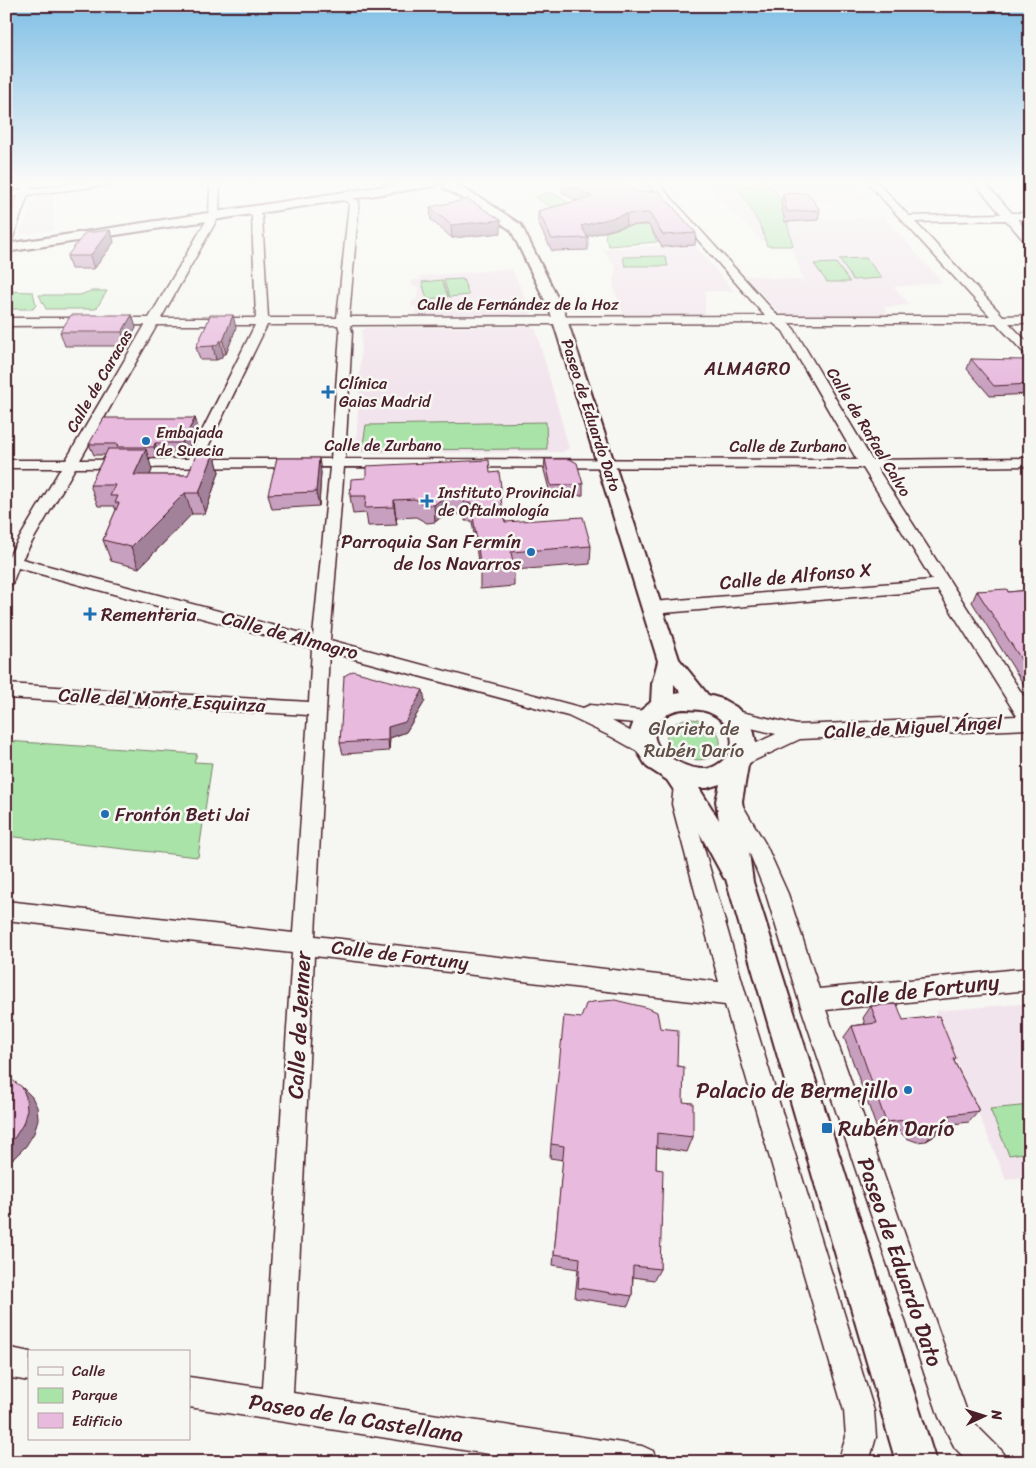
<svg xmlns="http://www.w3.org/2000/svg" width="1036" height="1468" font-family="Sriracha,sans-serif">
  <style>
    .built { fill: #f2e4ec }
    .green { fill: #a9e3a8; stroke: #7a816a }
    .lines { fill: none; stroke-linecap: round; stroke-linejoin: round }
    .minor-casing { stroke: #4a1f2b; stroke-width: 3 }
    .major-casing { stroke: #4a1f2b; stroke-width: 4 }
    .minor { fill: #f6f6f2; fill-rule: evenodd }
    .major { fill: #f6f6f2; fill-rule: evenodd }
    .wall { fill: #c8a0bf; stroke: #4a1f2b }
    .shaded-wall { fill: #a2829b; stroke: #4a1f2b }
    .building { fill: #e8bade; stroke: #4a1f2b }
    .poi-dot { fill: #1f6fb2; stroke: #f6f6f2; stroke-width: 2 }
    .labels { text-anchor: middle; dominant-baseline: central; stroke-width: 5; stroke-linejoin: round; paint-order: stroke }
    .far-street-label { font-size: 16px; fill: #4a1f2b; stroke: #f6f6f2 }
    .far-poi-label { font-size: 16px; fill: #4a1f2b; stroke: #f6f6f2; text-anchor: start }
    .far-quarter-label { font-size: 18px; letter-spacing: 1px; fill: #4a1f2b; stroke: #f6f6f2 }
    .poi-label { font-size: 19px; fill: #4a1f2b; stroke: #f6f6f2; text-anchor: start }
    .street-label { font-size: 19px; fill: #4a1f2b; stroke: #f6f6f2 }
    .park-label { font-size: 19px; fill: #62504a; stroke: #f6f6f2 }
    .near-street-label { font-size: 22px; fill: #4a1f2b; stroke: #f6f6f2 }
    .near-poi-label { font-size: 22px; fill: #4a1f2b; stroke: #f6f6f2; text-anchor: end }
  </style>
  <rect width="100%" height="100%" fill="#f6f6f2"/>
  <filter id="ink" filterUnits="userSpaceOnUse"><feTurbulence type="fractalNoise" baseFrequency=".02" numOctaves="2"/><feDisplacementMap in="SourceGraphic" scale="10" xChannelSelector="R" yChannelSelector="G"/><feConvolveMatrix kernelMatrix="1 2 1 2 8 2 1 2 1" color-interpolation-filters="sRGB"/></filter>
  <g filter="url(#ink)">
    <path class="built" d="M853 182 868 200 781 203 785 221 884 217 942 282 894 287 910 305 884 307 888 314H783L778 312 745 275 803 281 793 246H767L705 183Z
      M53 193V230L26 234 21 233 35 197Z
      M694 245 734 291H705V314L624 315 613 285 616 268 603 249Z
      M512 269 532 313 528 315 415 316 416 307H411L412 301 417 300 418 287H412V280H419L420 276Z
      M531 327 536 330 569 448 563 452 362 453 356 450 362 330 366 328Z
      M1030 1003V1175L1006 1180 936 1011Z"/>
    <path class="green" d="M771 185 782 203 793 246H767L762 229 738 186Z
      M551 192 576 207 559 212 534 197Z
      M649 225 657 242 609 246 605 238 606 232 627 226Z
      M665 256 668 266H625L623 257Z
      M866 258 882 278 853 280 839 259Z
      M836 263 850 282H827L814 264Z
      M463 279 469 295 449 297 444 280Z
      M442 280 448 297 427 299 422 282Z
      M6 291 33 292 36 305 33 309H6Z
      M91 291H107L96 309H46L39 295H80Z
      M546 422 547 449 362 450 366 425Z
      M685 719C730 717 732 767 689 759 682 757 675 753 670 747 661 733 672 723 685 719Z
      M6 741 197 754 194 762 212 763 198 857 6 836Z
      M1030 1105V1152L1009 1155 990 1109Z"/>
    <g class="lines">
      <defs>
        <path id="minor" d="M24 182H32L31 189 86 182H113L108 185 28 195 11 243 6 246V229L18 196 6 198V192L21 190Z
          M210 182H220L219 216 161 318H256L252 217 249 210 254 207 257 208 262 217 268 318H337L349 203 334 196 339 193 359 201 349 317 765 316 647 182H657L778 316H990L867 182H877L909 216 1001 214 974 182H984L1012 213H1030V219H1017L1030 234V244L1026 243 1006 220 915 222 1003 316 1030 315V323H1009L1030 345V356L1026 355 996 323H788L794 329 872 460 1030 458V466L877 468 1030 706V729L800 739 749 763 742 765 735 763 732 758 735 753 776 734 726 722 724 717 726 712 733 710 797 725 1017 716 938 590 652 614 646 612 644 608 646 604 652 602 932 580 863 468 344 467 330 640 583 708 590 705 655 712 657 717 655 722 648 724 612 721 653 744 656 749 653 754 646 756 612 737 568 716 329 652 315 936 719 982 672 804 674 785 677 780 684 777 691 780 694 785 692 804 695 817 746 995 874 1411 876 1437 869 1462H838L846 1437 844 1411 725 1005 314 956 293 1393 642 1446 653 1451 657 1462H540L189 1407V1377L263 1388 292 953 6 920V901L293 933 308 715 6 698V684L309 702 312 648 18 568 12 584 6 585V555L9 556 61 468H6V460H66L145 325 6 326V318H149L209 216ZM773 323 783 331 857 460 345 459 352 332 350 325ZM157 325H255L188 459 80 460ZM267 325H338L340 332 331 459H202ZM330 467 313 636 22 559 75 468Z
          M733 799 740 801 766 845 788 894 819 989 1030 968V990L826 1010 966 1409 977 1426 1002 1451 1006 1462H969L955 1448 939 1417 799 1001 766 894 750 854 723 807 726 801Z
          M6 1347 30 1352 29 1381 6 1377Z"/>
        <path id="major" d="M411 182H440L434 186 6 252V244Z
          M443 182H455L454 184 484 200 521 225 564 311 679 659 708 695 722 699 736 707 744 715 753 729 757 747 748 766 742 801 753 882 936 1462H896L726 879 724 878 687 810 667 780 647 767 634 746 630 732 635 718 639 712 651 702 652 684 658 661 550 311 511 230 476 206 444 188ZM674 684 681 693 674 694ZM686 709C692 710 699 709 705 711 728 717 743 745 721 762 716 766 710 769 704 769 678 769 634 741 665 716 671 711 677 709 686 709ZM720 784 716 801 719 820 699 788H707Z"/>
      </defs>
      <use href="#minor" class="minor-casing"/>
      <use href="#major" class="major-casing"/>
      <use href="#minor" class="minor"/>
      <use href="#major" class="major"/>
    </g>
    <path class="wall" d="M562 182H618L696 233 695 245 662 247 648 224 626 226 588 236V250L552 251 538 223V211L577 201 562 192Z
      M783 194 820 210 818 220 785 222 781 203Z
      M430 207 501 233 452 238 431 220Z
      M110 230 114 242 94 269H71L67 256Z
      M132 315 136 328 126 346H65L60 332Z
      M236 328 226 354H223L221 358 216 360H200L196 347Z
      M971 359 1030 365V394L990 396 967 369Z
      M195 418 198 428 186 454H159L157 457 148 458 152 470 150 475H188L214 452 219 472 205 514H192L139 568 111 561 103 540 116 510 114 506H98L90 485 105 455H94L89 444Z
      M545 459 583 484V495L551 497 544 470Z
      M321 472 319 506 272 509 268 494Z
      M490 473 501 487V501L505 522 591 546 590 564 514 570V586L480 589V574L472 521H465V514L444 515 435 522 427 523 416 517 396 518 397 525 368 526 366 513 353 514 350 496Z
      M1030 590V687L1024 685 972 602 977 591 1008 592Z
      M425 701 406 732 390 738 389 751 343 754 340 743Z
      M871 1006 903 1020 956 1058 954 1061 979 1111 969 1122 944 1125 933 1137 926 1141 917 1142 906 1138 898 1130 878 1132 844 1037 852 1026 865 1024 863 1018Z
      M660 1028 677 1066 683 1102 693 1137 687 1152 656 1147V1169L660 1269 654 1280 633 1277 632 1296 628 1306 575 1298 578 1269 553 1265 563 1160 550 1158 551 1144Z"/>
    <path class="shaded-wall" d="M627 214 626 226 581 238V226Z
      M501 220V233L452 238 451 225Z
      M110 230 114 242 94 269 90 256Z
      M132 315 136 328 126 346 122 332Z
      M233 315 236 328 226 354 223 341Z
      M220 341 223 354 221 358 216 360 213 346Z
      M195 418 198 428 186 454 182 443Z
      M155 443 159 454 157 457 154 447Z
      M146 449 152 470 142 496 134 475Z
      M214 452 219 472 205 514 199 493Z
      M319 458 321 472 319 506 316 492Z
      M185 493 192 514 139 568 131 547Z
      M443 498 444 515 435 522 434 505Z
      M394 500 396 518 397 525 394 507Z
      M423 690 425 701 406 732 390 738 389 751 388 740V727Z
      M22 1087 32 1097 37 1107 38 1119 34 1133 26 1146 14 1158 6 1162V1146Z
      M942 1127 933 1137 926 1141 936 1131Z"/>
    <path class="building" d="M564 182H618L638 192 659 191 696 233 663 235 649 213 627 214 581 226 588 238 552 239 538 211 592 197Z
      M808 193 820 210 787 212 783 194Z
      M468 199 501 220 451 225 430 207Z
      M110 230 90 256H67L85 233Z
      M71 315H132L122 332H60Z
      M210 315H233L223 341H220L218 344 213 346 196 347 206 326Z
      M971 359 1025 360 1030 365V384L994 386Z
      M104 418H195L182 443H155L154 447H117L118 444H89Z
      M108 449H146L134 475H188L197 452H214L199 493H185L131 547 103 540 119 503H115L118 496H110L115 485H90Z
      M277 458H319L316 492 268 494Z
      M545 459H570L577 463 583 484 551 486Z
      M489 460 490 473 499 472 501 487 499 488 505 522 583 517 591 546 511 552 514 568 480 571 481 568 471 503H464V496L443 498 434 505H425L415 499 394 500V507L365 508 366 496H350L351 479 366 478V466Z
      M1007 589 1008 592 1030 590V673L977 591Z
      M353 671 423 690 405 722 388 727V740L340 743 344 676Z
      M615 1000 648 1008 657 1012 660 1028 678 1030 677 1066 684 1067 683 1102 693 1103V1137L657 1133 656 1169 663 1170 660 1269 633 1266 632 1296 578 1288 580 1258 554 1254 564 1146 551 1144 564 1016 581 1018 586 1004 592 1002Z
      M897 1004 903 1020 939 1016 956 1058 953 1059 979 1111 950 1115 942 1127 936 1131 926 1132 916 1128 907 1120 886 1122 852 1026 877 1023 871 1006Z
      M6 1078 12 1080 22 1087 26 1097 27 1110 23 1124 15 1137 6 1146Z"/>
  </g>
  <linearGradient id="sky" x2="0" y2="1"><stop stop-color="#7fbfe6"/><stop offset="0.47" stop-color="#fbfbf9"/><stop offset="1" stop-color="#fbfbf9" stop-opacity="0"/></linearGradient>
  <rect width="1036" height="388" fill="url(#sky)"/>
  <g class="poi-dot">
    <path d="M325.5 384.5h5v5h5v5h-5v5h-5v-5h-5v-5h5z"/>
    <circle cx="146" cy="441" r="5"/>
    <path d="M424.5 493.5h5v5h5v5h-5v5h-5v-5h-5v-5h5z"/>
    <circle cx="531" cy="552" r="5"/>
    <path d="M87.5 606.5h5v5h5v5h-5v5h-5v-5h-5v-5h5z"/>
    <circle cx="105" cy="814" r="5"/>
    <circle cx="908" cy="1090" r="5"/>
    <rect x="821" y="1122" width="12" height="12" rx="2.5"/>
  </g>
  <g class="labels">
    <g class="far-street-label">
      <text x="518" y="304">Calle de Fernández de la Hoz</text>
      <text transform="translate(99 381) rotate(-60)">Calle de Caracas</text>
      <text transform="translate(591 415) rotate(72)">Paseo de Eduardo Dato</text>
      <text transform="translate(869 432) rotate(59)">Calle de Rafael Calvo</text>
      <text x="383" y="445">Calle de Zurbano</text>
      <text x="788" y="446">Calle de Zurbano</text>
    </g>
    <g class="far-poi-label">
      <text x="339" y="383">Clínica<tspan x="339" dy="18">Gaias Madrid</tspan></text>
      <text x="156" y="432">Embajada<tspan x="156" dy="18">de Suecia</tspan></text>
      <text x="438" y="492">Instituto Provincial<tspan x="438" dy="18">de Oftalmología</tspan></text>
    </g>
    <g class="far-quarter-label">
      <text x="748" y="369">ALMAGRO</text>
    </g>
    <g class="poi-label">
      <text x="521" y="541" text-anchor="end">Parroquia San Fermín<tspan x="521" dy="22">de los Navarros</tspan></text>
      <text x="101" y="614">Rementeria</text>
      <text x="115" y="814">Frontón Beti Jai</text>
    </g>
    <g class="street-label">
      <text transform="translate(796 576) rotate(-5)">Calle de Alfonso X</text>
      <text transform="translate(290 635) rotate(15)">Calle de Almagro</text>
      <text transform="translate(162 700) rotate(3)">Calle del Monte Esquinza</text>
      <text transform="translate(913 727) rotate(-3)">Calle de Miguel Ángel</text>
      <text transform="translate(400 955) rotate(7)">Calle de Fortuny</text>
    </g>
    <g class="park-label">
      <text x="694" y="728">Glorieta de<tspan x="694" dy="22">Rubén Darío</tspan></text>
    </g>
    <g class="near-street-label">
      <text transform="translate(920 990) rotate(-6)">Calle de Fortuny</text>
      <text transform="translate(299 1025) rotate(-87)">Calle de Jenner</text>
      <text transform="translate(900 1262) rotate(71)">Paseo de Eduardo Dato</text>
      <text transform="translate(356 1418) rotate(9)">Paseo de la Castellana</text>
    </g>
    <g class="near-poi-label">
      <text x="898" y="1090">Palacio de Bermejillo</text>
      <text x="838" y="1128" text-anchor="start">Rubén Darío</text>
    </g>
  </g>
  <rect width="1036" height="1468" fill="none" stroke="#f6f6f2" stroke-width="25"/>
  <rect x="12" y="12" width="1011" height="1443" fill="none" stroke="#4a1f2b" stroke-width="2" filter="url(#ink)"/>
  <rect x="28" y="1350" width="162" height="90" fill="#f6f6f2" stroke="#b1a0a2"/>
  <rect x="38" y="1367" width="25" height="8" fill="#f6f6f2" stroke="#b1a0a2"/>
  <text x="72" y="1376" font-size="15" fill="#4a1f2b">Calle</text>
  <rect x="38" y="1388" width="25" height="15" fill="#a9e3a8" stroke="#b1a0a2"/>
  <text x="72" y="1400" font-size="15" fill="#4a1f2b">Parque</text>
  <rect x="38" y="1413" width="25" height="15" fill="#e8bade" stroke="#b1a0a2"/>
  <text x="72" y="1426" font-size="15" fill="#4a1f2b">Edificio</text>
  <g transform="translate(984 1416) rotate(86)" stroke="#f6f6f2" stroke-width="4" paint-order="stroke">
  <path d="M0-4L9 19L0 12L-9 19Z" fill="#4a1f2b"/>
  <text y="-8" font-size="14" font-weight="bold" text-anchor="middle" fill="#4a1f2b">N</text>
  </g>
</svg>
